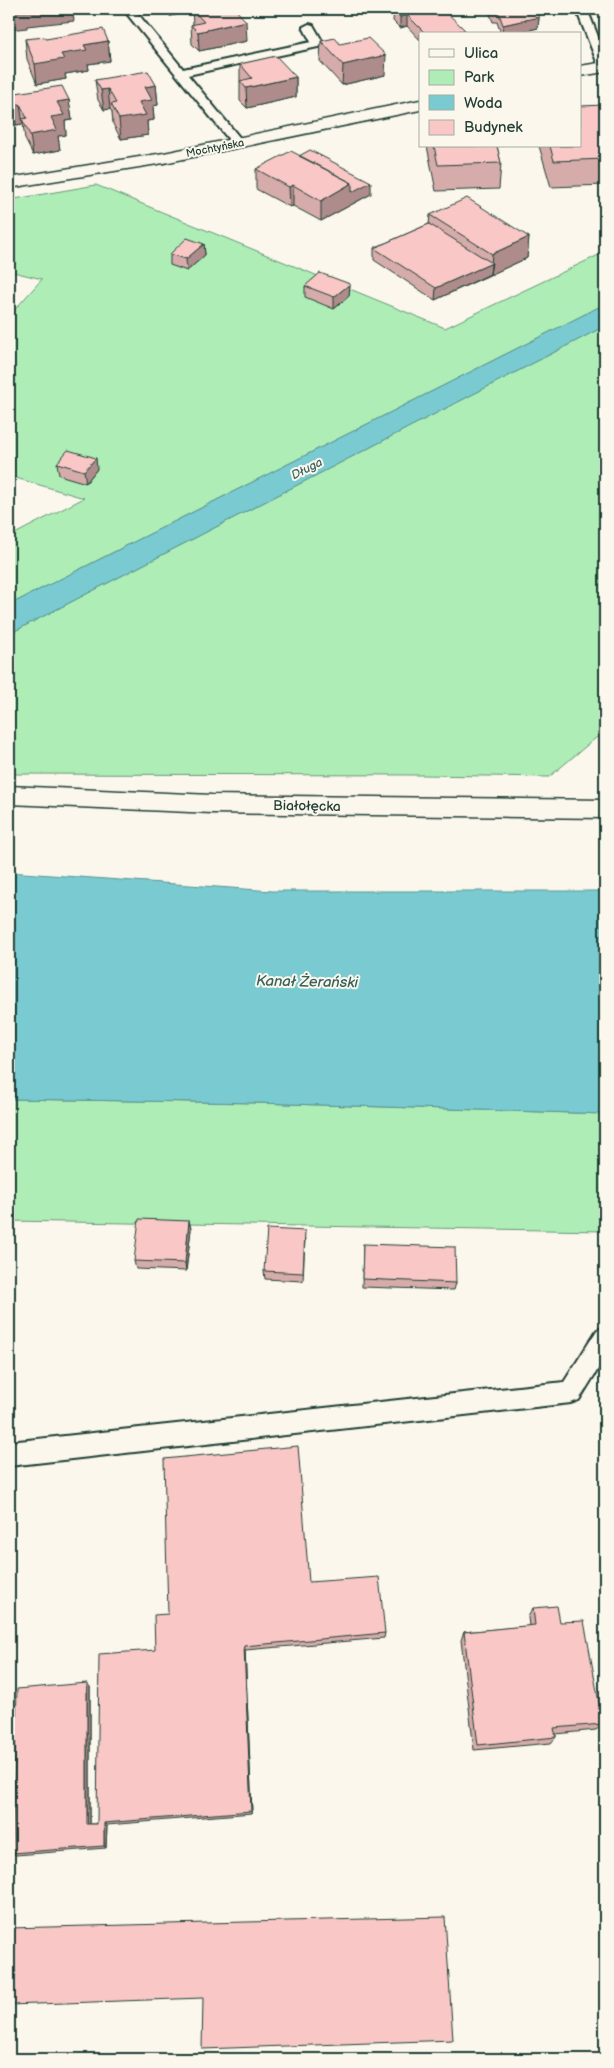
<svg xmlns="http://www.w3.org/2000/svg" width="614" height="2068" font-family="'Balsamiq Sans',sans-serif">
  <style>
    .green { fill: #aeeeb6; stroke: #669675 }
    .water { fill: #7acbd1; stroke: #569292 }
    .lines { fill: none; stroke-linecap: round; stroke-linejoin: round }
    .lane-casing { stroke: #1f3d34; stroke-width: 4 }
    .street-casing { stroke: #1f3d34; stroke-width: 3 }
    .secondary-casing { stroke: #1f3d34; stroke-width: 3 }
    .lane { fill: #fbf7ec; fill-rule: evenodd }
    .street { fill: #fbf7ec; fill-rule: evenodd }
    .secondary { fill: #fbf7ec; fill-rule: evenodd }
    .wall { fill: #d6acaa; stroke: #1f3d34 }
    .shaded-wall { fill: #ae8c8b; stroke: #1f3d34 }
    .building { fill: #f9c8c6; stroke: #1f3d34 }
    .labels { text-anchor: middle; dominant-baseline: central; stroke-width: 4; stroke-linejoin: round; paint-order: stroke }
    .far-street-label { font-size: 11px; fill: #1f3d34; stroke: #fbf7ec }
    .far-water-label { font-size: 12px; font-style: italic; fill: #36605b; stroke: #fbf7ec }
    .street-label { font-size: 14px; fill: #1f3d34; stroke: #fbf7ec }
    .water-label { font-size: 15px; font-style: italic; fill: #36605b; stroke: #fbf7ec }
  </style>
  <rect width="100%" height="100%" fill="#fbf7ec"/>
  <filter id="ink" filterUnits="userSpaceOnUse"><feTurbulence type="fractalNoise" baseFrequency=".02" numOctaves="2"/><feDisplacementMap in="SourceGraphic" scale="10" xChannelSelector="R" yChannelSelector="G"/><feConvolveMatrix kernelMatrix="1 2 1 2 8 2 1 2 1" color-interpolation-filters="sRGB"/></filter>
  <g filter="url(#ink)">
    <path class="green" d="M96 185 445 328 605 252V304L9 605V537L84 498 9 476V316L42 279 9 271V200Z
      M605 326V738L597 737 549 777 424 775 9 774V634Z
      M9 1099 257 1103 605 1114V1231L9 1221Z"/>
    <path class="water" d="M605 304V326L9 634V605Z
      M9 872 272 891H605V1114L257 1103 9 1099Z"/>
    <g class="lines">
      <defs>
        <path id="lane" d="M123 9H134L183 69 311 42 303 27 309 24 313 25 324 44 318 47 188 75 244 143 238 147 234 146Z
          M576 9H587L605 54V70L599 67Z
          M605 1327V1358L579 1400 571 1403 9 1466V1442L564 1382 597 1330Z"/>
        <path id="street" d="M9 786 212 795 605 800V818L212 813 9 804Z"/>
        <path id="secondary" d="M605 62V72L580 76V66Z
          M420 100V110L164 163 9 188V178L164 153Z"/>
      </defs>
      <use href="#lane" class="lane-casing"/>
      <use href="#street" class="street-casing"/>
      <use href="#secondary" class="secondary-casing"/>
      <use href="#lane" class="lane"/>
      <use href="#street" class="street"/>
      <use href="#secondary" class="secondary"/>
    </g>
    <path class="wall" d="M163 9H179L180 14 170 16Z
      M192 9 247 41 199 51 192 44 191 25 193 24Z
      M488 9H536L539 17 538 28 513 34H501L497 22H493Z
      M394 10 464 34H420V40L407 26 400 28 393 21Z
      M25 39 108 41 110 61 88 64 89 70 65 74 66 79 37 84 27 59Z
      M321 41 385 75 342 85 320 61Z
      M240 64 296 77V97L247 108 240 101Z
      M95 80 156 85 158 105 153 106 154 120 147 121 148 135 121 139 113 124 112 112 110 109 104 110 98 100Z
      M9 94 69 100 72 120 65 121 66 135 58 136 60 150 33 155 25 139 23 124 16 125 11 115 9 101Z
      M605 105V185L551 187 539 146H580Z
      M427 146H497L501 163 499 189 436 191Z
      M299 156 371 194 321 221 293 206 290 207 256 189V169Z
      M430 215 529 237 527 258 435 300 374 260V248L429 224Z
      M204 244 205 255 187 271 170 265V254Z
      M350 284 349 296 334 309 305 297V286Z
      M57 463 97 469 86 483 59 475Z
      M189 1221 191 1229 186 1271 136 1269 134 1261Z
      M305 1239 303 1281 265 1279 264 1271Z
      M363 1244 456 1283 454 1290 362 1287Z
      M309 1582 385 1633 384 1638 245 1650 252 1813 107 1825 106 1848 16 1855 12 1853 90 1687V1824H97L168 1614Z
      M533 1608 560 1622 603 1724 596 1730 556 1734V1737L551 1743 474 1750 461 1640 464 1632 529 1626 528 1617Z"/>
    <path class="shaded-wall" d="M20 9H83L84 12 73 13 74 21 27 26V28L9 30V10Z
      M169 9H179L180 14 170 16Z
      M407 15V26L400 28V17Z
      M539 17 538 28 513 34H502L503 25Z
      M246 21 247 41 199 51 198 32Z
      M465 30 464 34H446Z
      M108 41 110 61 88 64 89 70 65 74 66 79 37 84 35 64 84 45Z
      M386 55 385 75 342 85 343 65Z
      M296 77V97L247 108 246 88Z
      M156 85 158 105 153 106 154 120 147 121 148 135 121 139 119 119 139 102 145 87Z
      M108 89 110 109 104 110 101 90Z
      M69 100 72 120 65 121 66 135 58 136 60 150 33 155 30 135 51 117 57 102Z
      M20 104 23 124 16 125 13 105Z
      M371 182V194L321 221V201L352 183Z
      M293 185V206L290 207 289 187Z
      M529 237 527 258 490 275 492 254Z
      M204 244 205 255 187 271 186 259Z
      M492 263 490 274 435 300 436 288Z
      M350 284 349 296 334 309V297Z
      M96 458 97 469 86 483 84 471Z
      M189 1221 191 1229 186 1271 185 1263Z
      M244 1646 245 1650 252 1813 251 1811Z
      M87 1683 90 1687V1827L87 1824Z
      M104 1823 107 1825 106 1848 104 1846Z"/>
    <path class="building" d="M9 9H20L9 10Z
      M192 9H235L246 21 198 32 191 25 204 22Z
      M398 9H443L465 30 446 34H426L407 15 400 17 394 10Z
      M493 9H536L539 17 503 25 498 11H494Z
      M103 29 108 41 84 45 87 50 61 54 64 59 35 64 25 39 45 37 46 39Z
      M335 38 340 44 368 38 386 55 343 65 321 41Z
      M276 56 296 77 246 88 240 81 252 78 240 64Z
      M148 71 156 85 145 87 152 100 139 102 146 115 119 119 111 104 116 103 108 89 101 90 95 80Z
      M62 86 69 100 57 102 64 115 51 117 57 130 30 135 22 119 27 118 20 104 13 105 9 97V94Z
      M605 105V159L554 161 550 146H580V106Z
      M434 146H497L501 163 438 165Z
      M310 150 371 182 352 192V183L299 156Z
      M291 151 352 183 321 201 293 185 289 187 256 169Z
      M467 198 529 237 492 254 430 215Z
      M429 224 492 263 436 288 374 248Z
      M187 238 204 244 186 259 170 254Z
      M320 273 350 284 334 297 305 286Z
      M68 450 96 458 84 471 57 463Z
      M139 1219 189 1221 185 1263 134 1261Z
      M267 1229 305 1231 303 1273 264 1271Z
      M363 1244 455 1247 456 1283 362 1279Z
      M298 1446 309 1582 379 1577 385 1633 244 1646 251 1811 104 1823V1846L12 1853 17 1689 87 1683V1824H97L99 1654 155 1650 154 1615 168 1614 164 1459Z
      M557 1606 560 1622 584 1621 603 1724 554 1728 556 1737 478 1745 464 1632 535 1625 533 1608Z
      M445 1917 453 2040 202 2049 203 1998 9 2005V1928Z"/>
  </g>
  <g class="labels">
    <g class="far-street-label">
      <text transform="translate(215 148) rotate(-11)">Mochtyńska</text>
    </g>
    <g class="far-water-label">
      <text transform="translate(307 469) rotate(-27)">Długa</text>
    </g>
    <g class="street-label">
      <text transform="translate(307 806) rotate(1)">Białołęcka</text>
    </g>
    <g class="water-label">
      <text transform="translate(307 982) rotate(1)">Kanał Żerański</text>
    </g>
  </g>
  <rect width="614" height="2068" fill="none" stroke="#fbf7ec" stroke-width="30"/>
  <rect x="15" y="15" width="584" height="2038" fill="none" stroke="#1f3d34" stroke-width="2" filter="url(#ink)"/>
  <rect x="419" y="32" width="162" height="115" fill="#fbf7ec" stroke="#a3ada2"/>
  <rect x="429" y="49" width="25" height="8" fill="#fbf7ec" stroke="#a3ada2"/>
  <text x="464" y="58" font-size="15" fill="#1f3d34">Ulica</text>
  <rect x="429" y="70" width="25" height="15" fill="#aeeeb6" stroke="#a3ada2"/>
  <text x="464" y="82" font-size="15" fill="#1f3d34">Park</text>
  <rect x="429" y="95" width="25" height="15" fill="#7acbd1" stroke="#a3ada2"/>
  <text x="464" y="108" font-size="15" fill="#1f3d34">Woda</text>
  <rect x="429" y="120" width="25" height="15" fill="#f9c8c6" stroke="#a3ada2"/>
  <text x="464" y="132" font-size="15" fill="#1f3d34">Budynek</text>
</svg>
